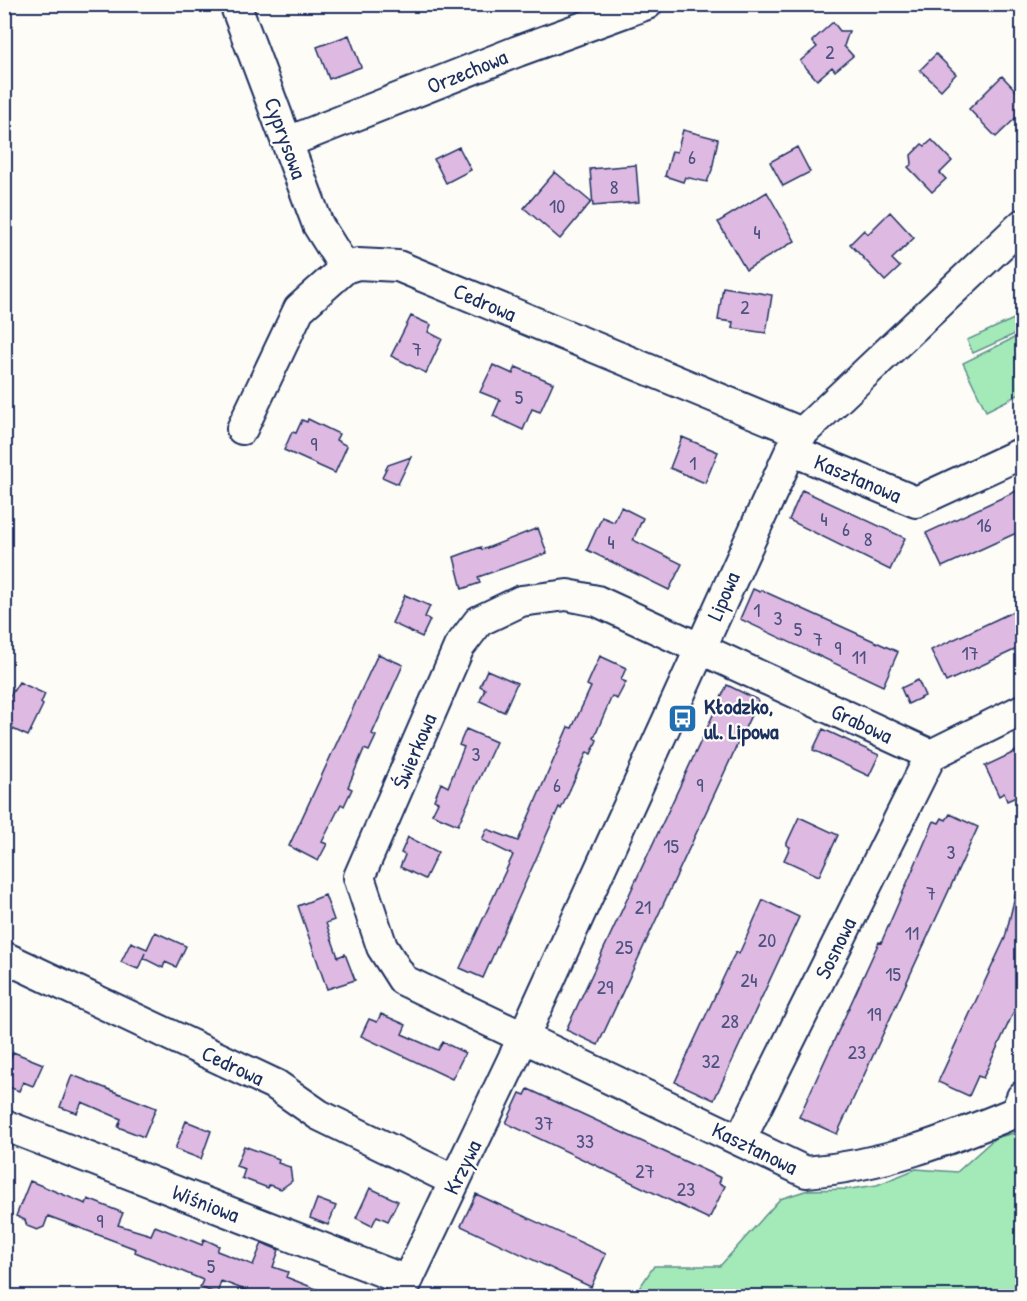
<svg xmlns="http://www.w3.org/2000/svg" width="1027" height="1301" font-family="'Patrick Hand',sans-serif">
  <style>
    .green { fill: #a3eab8; stroke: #5f8c8b; stroke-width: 1.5 }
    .building { fill: #deb9e2; stroke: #1b2f5e; stroke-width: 1.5 }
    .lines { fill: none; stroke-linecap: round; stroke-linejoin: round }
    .minor-casing { stroke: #1b2f5e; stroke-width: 34 }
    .minor { stroke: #fdfcf7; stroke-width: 30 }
    .labels { text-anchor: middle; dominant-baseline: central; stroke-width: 4.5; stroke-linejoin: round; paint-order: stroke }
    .number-label { font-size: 20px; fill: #4c527f }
    .street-label { font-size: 22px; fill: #1b2f5e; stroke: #fdfcf7 }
    .poi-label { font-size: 22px; font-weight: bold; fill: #1b2f5e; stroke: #fdfcf7; text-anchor: start }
  </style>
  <rect width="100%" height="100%" fill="#fdfcf7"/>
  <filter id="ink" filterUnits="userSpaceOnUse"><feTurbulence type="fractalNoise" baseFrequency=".0167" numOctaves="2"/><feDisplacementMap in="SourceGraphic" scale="12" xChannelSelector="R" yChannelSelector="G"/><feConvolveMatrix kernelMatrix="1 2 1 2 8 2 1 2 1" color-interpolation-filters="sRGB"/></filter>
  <g filter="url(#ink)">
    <path class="green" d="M1016 318 1022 331 973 353 967 340Z
      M1022 334V393L986 411 963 363Z
      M1022 1131V1296H634L654 1266H720L780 1199 808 1190 850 1189 877 1185 916 1169 957 1172 995 1138Z"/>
    <path class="building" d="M833 22 840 31H849L844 46 853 56 835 71 832 67 817 80 800 61 817 47 812 41Z
      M349 35 361 67 329 79 317 47Z
      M936 54 956 74 941 90 920 70Z
      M1002 76 1023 98V111L996 137 969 109Z
      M683 130 718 139 712 170 707 182 685 177 683 182 665 176 672 151 677 152Z
      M932 140 952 161 940 173 946 179 932 192 908 167 912 164 911 155 922 144 925 146Z
      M459 147 471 170 446 183 434 159Z
      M797 147 810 172 783 186 770 162Z
      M636 165 639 202 593 206 590 169Z
      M555 172 591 202 560 239 524 208Z
      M767 192 795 241 746 270 718 222Z
      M890 212 914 238 892 259 900 267 885 281 850 244 864 230 868 234Z
      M723 287 772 295 766 333 732 328 733 322 718 320Z
      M411 316 431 325 428 332 442 339 426 373 391 356Z
      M493 365 513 374 516 367 553 383 540 412 532 409 523 430 493 416 500 400 480 392Z
      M308 419 339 434 336 440 347 446 335 473 284 450 292 432 296 433 302 420 307 422Z
      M682 437 718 452 705 483 670 468Z
      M411 457 398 484 382 477 388 465Z
      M1023 488V530L942 567 926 533Z
      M802 490 905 538 890 570 789 520Z
      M621 507 643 518 633 540 682 564 669 590 587 550 602 517 614 522Z
      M538 528 547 553 478 577 480 583 462 589 454 557 481 547 482 550Z
      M753 589 760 592 761 590 898 652 883 686 740 619Z
      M405 595 430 606 425 617 430 620 422 637 392 623Z
      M1023 607V646L946 682 931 650Z
      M378 654 403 665 372 734 376 736 369 751 364 749 348 787 352 789 344 806 341 804 322 842 327 844 318 861 289 846Z
      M600 656 626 668 621 680 626 682 617 699 612 696 594 738 597 740 591 754 587 752 561 809 559 807 483 978 460 968 513 855 482 840 487 829 518 841 568 727 572 728 591 687 587 685Z
      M487 670 517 683 504 712 480 701 485 689 480 686Z
      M918 680 925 696 908 704 901 688Z
      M19 682 45 694 41 703 43 705 28 736 4 725V705Z
      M727 685 758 700 598 1045 566 1030Z
      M466 729 496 742 458 825 432 814 438 802 434 800 441 783 448 787 464 747 459 745Z
      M823 729 879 755 869 776 813 750Z
      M1023 748V794L1007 801 1004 793 999 796 985 766Z
      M950 814 978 827 837 1134 799 1117 879 942 881 943 934 821 939 823 942 818 946 820Z
      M799 817 838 835 819 876 784 860 790 847 786 845Z
      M408 837 438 852 425 879 400 867 405 855 401 853Z
      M1016 892H1023V992L983 1078 978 1076 969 1096 938 1082 1005 938Z
      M325 895 334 920 326 923 338 957 345 954 355 980 327 989 298 906Z
      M763 900 799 917 714 1100 675 1082 732 959 736 952 739 954Z
      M155 932 186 946 176 967 165 962 163 968 143 958 145 953 138 969 121 962 131 942 147 949Z
      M381 1014 406 1025 402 1034 438 1050 443 1042 465 1053 452 1079 361 1036 369 1019 377 1022Z
      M13 1052 43 1064 33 1086 23 1082 19 1091 4 1085V1074Z
      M72 1075 156 1108 144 1137 118 1127 121 1119 82 1102 77 1113 60 1107Z
      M528 1089 721 1178 719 1183 725 1186 709 1219 506 1123 520 1093 525 1095Z
      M186 1121 211 1131 201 1159 175 1149Z
      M244 1146 279 1159 278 1163 290 1167 292 1181 281 1189 269 1185 268 1188 242 1178 245 1169 236 1166Z
      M30 1181 86 1204 88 1199 123 1213 118 1225 151 1235 155 1226 202 1245 204 1239 219 1246 217 1251 253 1265 262 1243 279 1250 273 1267 288 1272 286 1277 334 1296H261L221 1281 217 1294 200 1287 203 1280 135 1252 136 1249 48 1216 44 1227 37 1230 27 1226 25 1220 16 1216Z
      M370 1188 398 1201 388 1221 377 1216 372 1226 356 1218Z
      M476 1194 606 1254 591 1287 461 1226Z
      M317 1199 336 1206 328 1225 310 1218Z"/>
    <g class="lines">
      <defs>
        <path id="minor" d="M235 4 318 225 345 268
          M288 142 518 51 647 4
          M242 429 299 309 345 268 358 264 398 266 802 433
          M791 450 916 502 1022 453
          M931 755 597 601 567 595 521 601 479 621 459 647 359 877 382 947 403 980 806 1172C882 1166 946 1141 1016 1112L1022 1097
          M931 755 1022 710
          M4 957 276 1085 319 1115 455 1181
          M4 1125 407 1281
          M740 1140 931 755
          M400 1296 523 1038 791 450 802 433 1022 225"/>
      </defs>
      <use href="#minor" class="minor-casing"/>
      <use href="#minor" class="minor"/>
    </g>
  </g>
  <defs>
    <symbol id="bus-square" viewBox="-11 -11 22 22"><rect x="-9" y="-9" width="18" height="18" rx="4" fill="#1f6fb2" stroke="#fdfcf7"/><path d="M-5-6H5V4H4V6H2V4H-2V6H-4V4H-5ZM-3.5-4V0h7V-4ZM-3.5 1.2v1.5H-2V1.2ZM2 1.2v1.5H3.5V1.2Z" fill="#fff"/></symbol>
  </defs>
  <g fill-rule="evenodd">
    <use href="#bus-square" x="666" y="702" width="33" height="33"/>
  </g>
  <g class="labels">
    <g class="number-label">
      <text x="830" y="51">2</text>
      <text x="692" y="156">6</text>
      <text x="614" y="186">8</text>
      <text x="557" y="205">10</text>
      <text x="757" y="231">4</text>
      <text x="745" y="306">2</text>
      <text x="417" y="348">7</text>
      <text x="519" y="396">5</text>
      <text x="314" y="443">9</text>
      <text x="693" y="462">1</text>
      <text x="824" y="518">4</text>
      <text x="984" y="524">16</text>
      <text x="846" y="528">6</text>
      <text x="868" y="538">8</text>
      <text x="611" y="541">4</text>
      <text x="757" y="609">1</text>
      <text x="778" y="617">3</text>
      <text x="798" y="628">5</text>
      <text x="818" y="638">7</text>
      <text x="838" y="647">9</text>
      <text x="970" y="652">17</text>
      <text x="859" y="656">11</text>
      <text x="476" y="753">3</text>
      <text x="557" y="784">6</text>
      <text x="700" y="784">9</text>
      <text x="671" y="845">15</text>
      <text x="951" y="851">3</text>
      <text x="931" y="892">7</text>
      <text x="643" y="906">21</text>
      <text x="912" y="932">11</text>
      <text x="767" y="939">20</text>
      <text x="624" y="946">25</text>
      <text x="893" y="973">15</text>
      <text x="749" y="979">24</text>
      <text x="605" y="986">29</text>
      <text x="874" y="1013">19</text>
      <text x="730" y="1020">28</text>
      <text x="857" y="1051">23</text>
      <text x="711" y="1060">32</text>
      <text x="544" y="1122">37</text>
      <text x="585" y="1140">33</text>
      <text x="645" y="1170">27</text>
      <text x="686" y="1188">23</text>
      <text x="100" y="1220">9</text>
      <text x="211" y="1265">5</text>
    </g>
    <g class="street-label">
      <text transform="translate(467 71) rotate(-22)">Orzechowa</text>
      <text transform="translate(286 138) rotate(70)">Cyprysowa</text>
      <text transform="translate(485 302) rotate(23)">Cedrowa</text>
      <text transform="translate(858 478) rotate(23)">Kasztanowa</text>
      <text transform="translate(723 596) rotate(-67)">Lipowa</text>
      <text transform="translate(862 723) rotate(25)">Grabowa</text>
      <text transform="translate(414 751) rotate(-67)">Świerkowa</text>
      <text transform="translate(835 948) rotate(-64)">Sosnowa</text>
      <text transform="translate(233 1065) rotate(25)">Cedrowa</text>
      <text transform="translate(755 1148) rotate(26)">Kasztanowa</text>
      <text transform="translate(462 1167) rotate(-64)">Krzywa</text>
      <text transform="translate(206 1203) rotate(21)">Wiśniowa</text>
    </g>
    <g class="poi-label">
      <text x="704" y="706">Kłodzko,<tspan x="704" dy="25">ul. Lipowa</tspan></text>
    </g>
  </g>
  <rect width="1027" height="1301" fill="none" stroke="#fdfcf7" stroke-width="24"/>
  <rect x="12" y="12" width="1003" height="1277" fill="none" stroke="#1b2f5e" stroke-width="2" filter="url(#ink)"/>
</svg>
